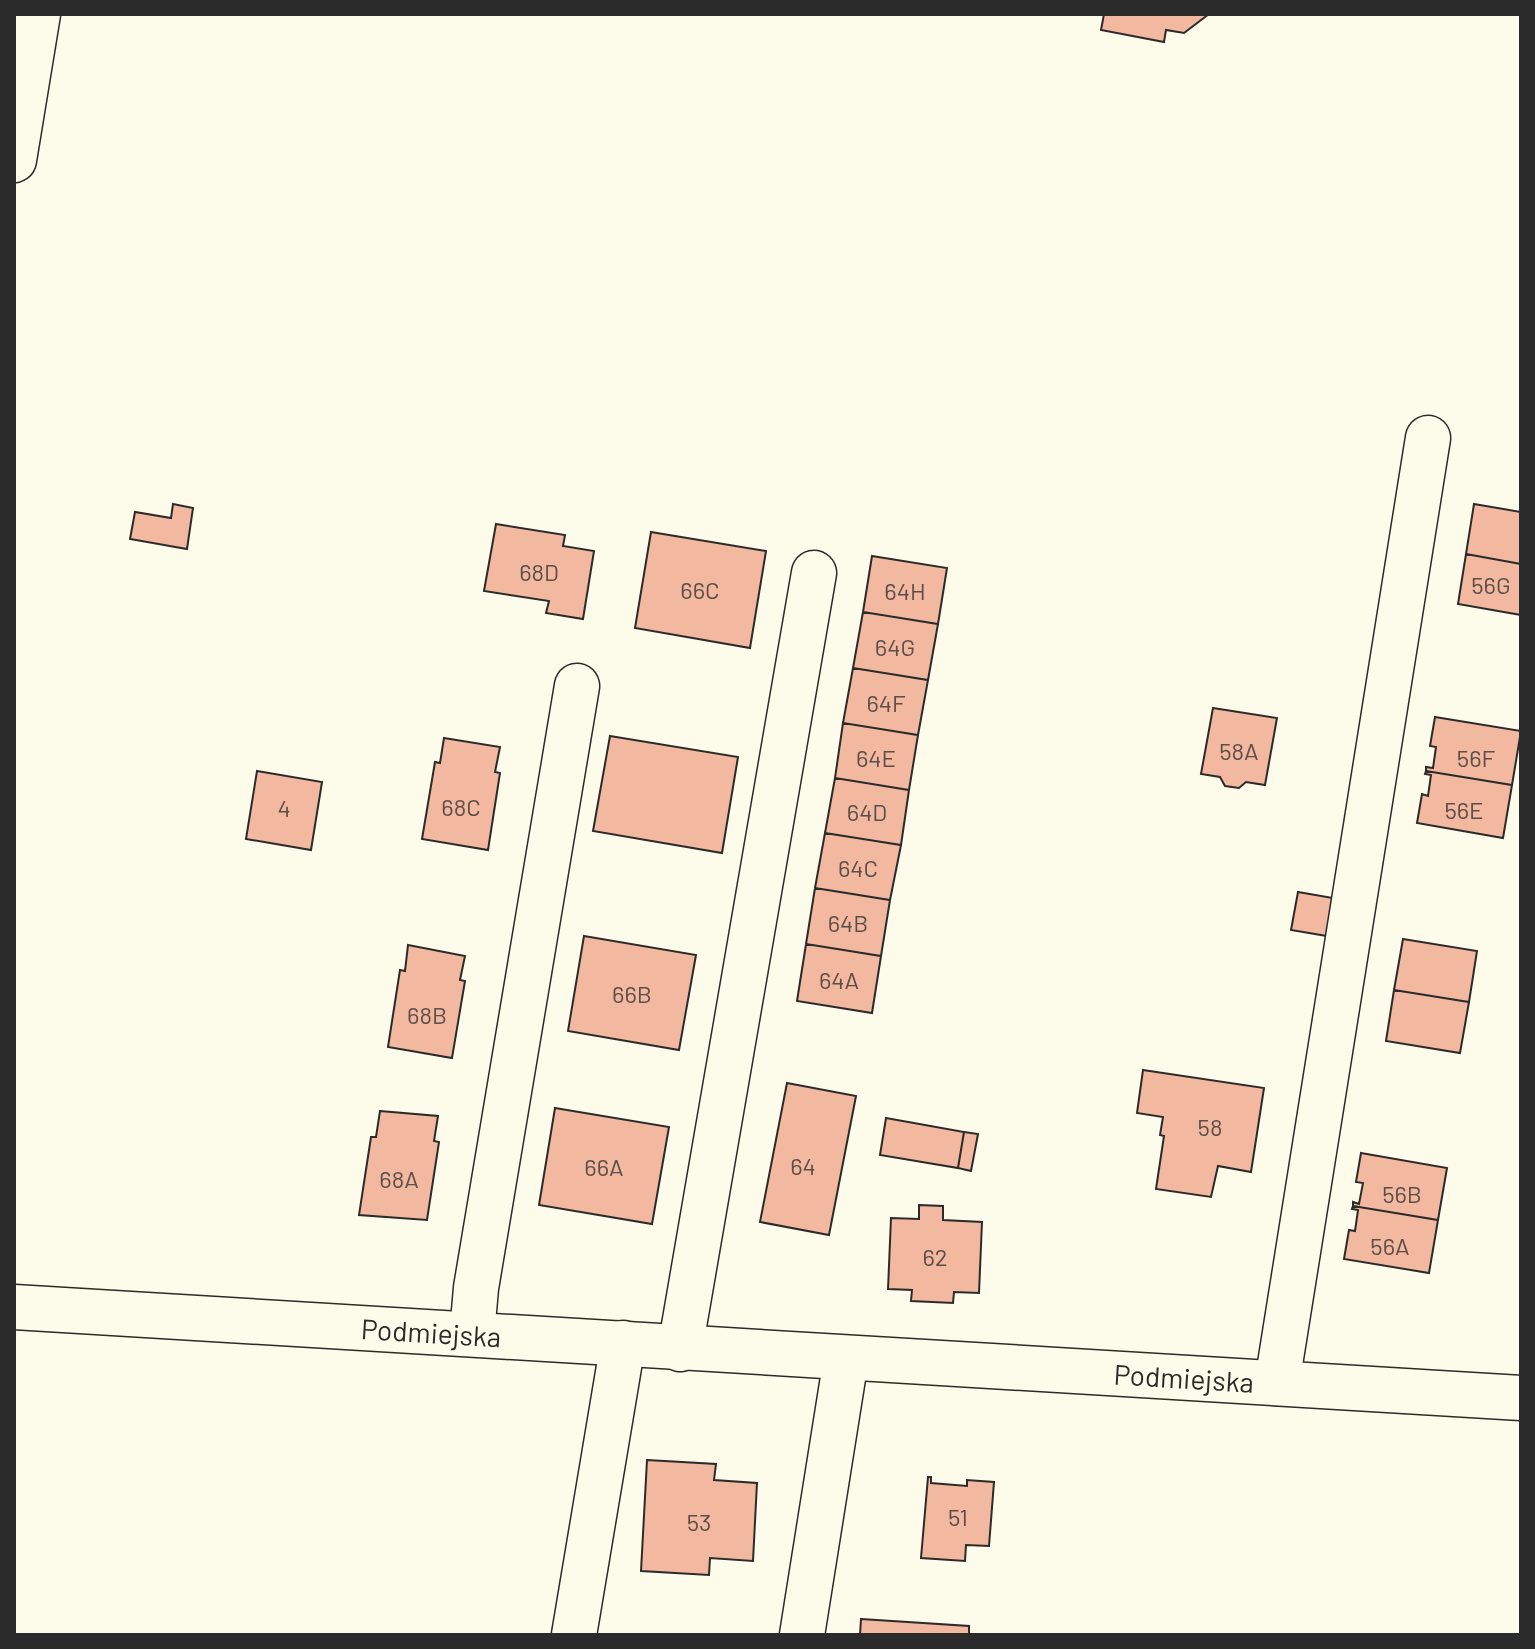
<svg xmlns="http://www.w3.org/2000/svg" width="1535" height="1649" font-family="Barlow,sans-serif">
  <style>
    .building { fill: #f2b8a0; stroke: #2b2b2b; stroke-width: 2 }
    .lines { fill: none; stroke-linecap: round; stroke-linejoin: round }
    .minor-casing { stroke: #2b2b2b; stroke-width: 47 }
    .minor { stroke: #fdfbea; stroke-width: 44 }
    .labels { text-anchor: middle; dominant-baseline: central; stroke-width: 6; stroke-linejoin: round; paint-order: stroke }
    .number-label { font-size: 24px; fill: #5d4e48 }
    .street-label { font-size: 28px; fill: #2b2b2b; stroke: #fdfbea }
  </style>
  <rect width="100%" height="100%" fill="#fdfbea"/>
  <path class="building" d="M1104 14H1209L1184 33 1166 30 1164 42 1101 30Z
    M173 504 193 508 187 549 130 539 135 512 171 518Z
    M1474 504 1521 512V564L1466 554Z
    M496 524 565 535 563 546 594 551 583 619 546 613 549 601 484 591Z
    M651 532 766 551 750 648 635 628Z
    M1466 554 1521 564V615L1458 604Z
    M872 556 947 568 938 624 863 612Z
    M863 612 938 624 928 680 853 668Z
    M853 668 928 680 918 735 843 723Z
    M1213 708 1277 718 1265 785 1246 782 1239 788 1225 786 1220 777 1201 774Z
    M1435 717 1521 731 1512 785 1426 771V767L1433 768 1436 747 1430 746Z
    M843 723 918 735 909 790 835 778Z
    M610 736 738 757 722 853 593 831Z
    M444 738 500 747 495 772 500 773 488 850 422 839 435 762 440 763Z
    M257 771 322 782 311 850 246 839Z
    M1426 771 1512 785 1503 838 1417 823 1422 794 1428 796 1431 775 1425 774Z
    M835 778 909 790 901 845 825 833Z
    M825 833 901 845 890 900 815 888Z
    M815 888 890 900 881 956 806 944Z
    M1298 892 1333 898 1327 936 1291 930Z
    M584 936 696 955 679 1050 568 1031Z
    M1403 939 1477 951 1469 1002 1394 990Z
    M806 944 881 956 872 1013 797 1001Z
    M408 945 465 956 460 980 465 981 452 1058 388 1047 400 970 405 971Z
    M1394 990 1469 1002 1460 1053 1386 1041Z
    M1143 1070 1264 1088 1251 1172 1218 1166 1211 1197 1156 1189 1164 1136 1160 1135 1163 1117 1137 1113Z
    M787 1083 856 1096 829 1235 760 1222Z
    M555 1108 669 1127 652 1224 539 1205Z
    M380 1111 438 1116 434 1141 439 1142 427 1220 359 1215 371 1137H376Z
    M886 1118 964 1132 958 1168 880 1155Z
    M964 1132 978 1134 971 1171 958 1168Z
    M1361 1153 1447 1168 1438 1220 1353 1206V1202L1359 1204 1363 1183 1356 1182Z
    M919 1205 943 1206V1220L982 1222 979 1293 954 1292 953 1303 911 1301 912 1290 888 1289 891 1218 919 1219Z
    M1353 1206 1438 1220 1429 1273 1344 1259 1349 1230 1355 1231 1358 1210 1352 1209Z
    M647 1460 716 1464 714 1480 757 1483 753 1561 710 1558 709 1575 641 1571Z
    M928 1477H931V1483L967 1486V1480L994 1482 989 1546 966 1545 965 1561 921 1558Z
    M861 1619 969 1626V1635H860Z"/>
  <g class="lines">
    <defs>
      <g id="minor">
        <path d="M14 160 38 14"/>
        <path id="s1" d="M14 1307 1521 1398"/>
        <path d="M472 1334 476 1288 577 686"/>
        <path d="M680 1349 814 573"/>
        <path d="M1277 1383 1428 438"/>
        <path d="M574 1635 623 1343"/>
        <path d="M802 1635 846 1359"/>
      </g>
    </defs>
    <use href="#minor" class="minor-casing"/>
    <use href="#minor" class="minor"/>
  </g>
  <g class="labels">
    <g class="number-label">
      <text x="539" y="571">68D</text>
      <text x="1491" y="584">56G</text>
      <text x="700" y="589">66C</text>
      <text x="905" y="590">64H</text>
      <text x="895" y="646">64G</text>
      <text x="886" y="702">64F</text>
      <text x="1239" y="750">58A</text>
      <text x="876" y="757">64E</text>
      <text x="1476" y="757">56F</text>
      <text x="461" y="806">68C</text>
      <text x="284" y="807">4</text>
      <text x="1464" y="809">56E</text>
      <text x="867" y="811">64D</text>
      <text x="858" y="867">64C</text>
      <text x="848" y="922">64B</text>
      <text x="839" y="979">64A</text>
      <text x="632" y="993">66B</text>
      <text x="427" y="1014">68B</text>
      <text x="1210" y="1126">58</text>
      <text x="803" y="1165">64</text>
      <text x="604" y="1166">66A</text>
      <text x="399" y="1178">68A</text>
      <text x="1402" y="1193">56B</text>
      <text x="1390" y="1245">56A</text>
      <text x="935" y="1256">62</text>
      <text x="958" y="1516">51</text>
      <text x="699" y="1521">53</text>
    </g>
    <g class="street-label">
      <text stroke="none"><textPath href="#s1" startOffset="418">Podmiejska</textPath></text>
      <text stroke="none"><textPath href="#s1" startOffset="1172">Podmiejska</textPath></text>
    </g>
  </g>
  <rect width="1535" height="1649" fill="none" stroke="#2b2b2b" stroke-width="32"/>
</svg>
